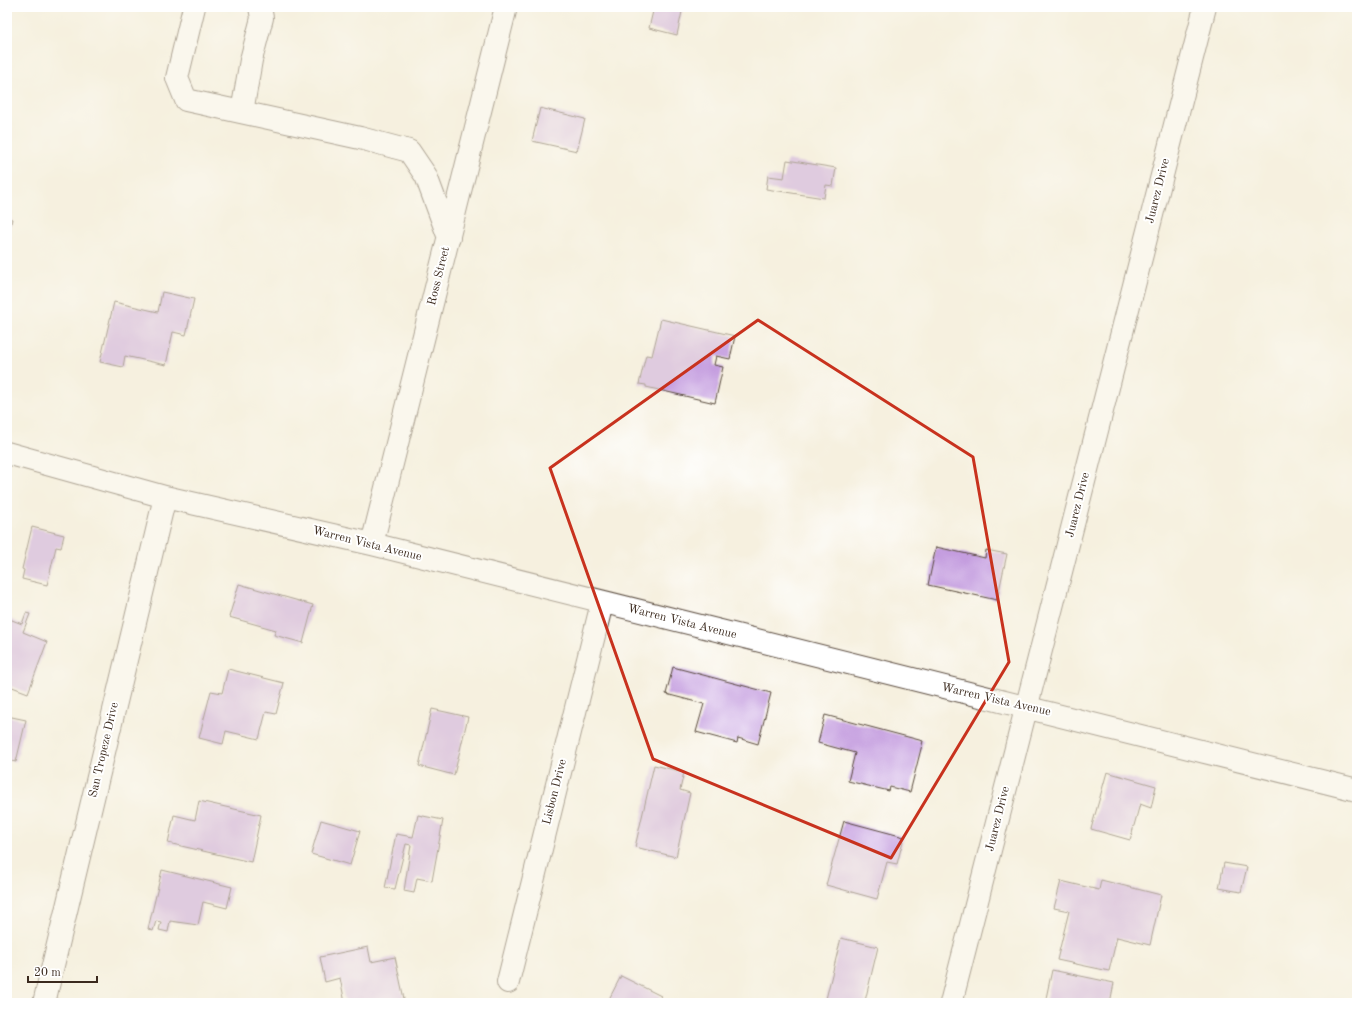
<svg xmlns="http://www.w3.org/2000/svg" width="1364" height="1010" font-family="'Old Standard TT',serif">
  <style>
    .building { fill: #c49ddf }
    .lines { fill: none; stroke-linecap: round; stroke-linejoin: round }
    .minor-casing { stroke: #57483b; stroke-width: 24 }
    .minor { stroke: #fff; stroke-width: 22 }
    .marked { fill: none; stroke: #c8321e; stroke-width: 3; stroke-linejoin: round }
    .labels { text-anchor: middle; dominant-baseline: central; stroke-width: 4; stroke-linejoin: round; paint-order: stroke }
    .street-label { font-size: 12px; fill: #3b2a1e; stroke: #fff }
  </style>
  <rect width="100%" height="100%" fill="#fff"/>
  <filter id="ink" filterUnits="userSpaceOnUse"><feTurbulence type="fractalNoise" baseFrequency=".025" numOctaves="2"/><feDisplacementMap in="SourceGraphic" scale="8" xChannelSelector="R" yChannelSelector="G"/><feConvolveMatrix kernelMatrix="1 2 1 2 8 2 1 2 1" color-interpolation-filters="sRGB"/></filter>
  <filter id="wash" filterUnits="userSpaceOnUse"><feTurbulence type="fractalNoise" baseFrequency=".012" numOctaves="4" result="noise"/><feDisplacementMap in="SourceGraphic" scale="16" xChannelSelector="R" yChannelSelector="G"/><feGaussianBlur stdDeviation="0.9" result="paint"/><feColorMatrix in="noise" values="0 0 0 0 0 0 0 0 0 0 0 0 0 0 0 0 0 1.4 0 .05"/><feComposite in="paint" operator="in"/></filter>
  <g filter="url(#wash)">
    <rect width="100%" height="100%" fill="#f6f0df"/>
    <g id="blocks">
      <path class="building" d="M654 7H683L677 35 649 28Z
        M540 108 585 119 577 151 532 141Z
        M787 160 836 168 833 186 826 185 824 198 766 189 768 176 784 178Z
        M7 218 12 219 8 236H7Z
        M162 292 194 299 186 335 173 332 166 365 125 356 123 367 100 362 114 302 158 312Z
        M661 319 735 336 730 359 716 356 714 365 723 367 715 403 646 387V385L639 384 646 355 652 356Z
        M32 527 64 535 61 548 56 547 47 585 22 579 24 570 22 569Z
        M936 547 985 558 986 550 1007 554 997 600 928 585Z
        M239 584 313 605 303 643 274 635 276 630 229 617Z
        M26 613 30 614 23 632 47 642 28 693 7 685V618L22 624Z
        M673 667 771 693 758 744 738 738 737 743 696 732 704 704 666 694Z
        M228 669 284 683 276 714 266 712 259 739 226 731 223 744 199 738 211 691 222 693Z
        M432 709 468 717 454 775 419 766Z
        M825 715 923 741 910 792 890 787 889 791 848 781 855 753 818 743Z
        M7 716 26 720 16 762 7 760Z
        M654 765 684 772 680 790 690 793 676 857 635 847Z
        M1107 772 1156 786 1151 808 1140 804 1130 840 1091 829Z
        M199 801 261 815 251 862 168 843 174 815 195 820Z
        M418 815 443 820 432 881 417 878 414 893 404 891 411 845 406 844 395 889 385 888 396 834 413 837Z
        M321 820 360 831 350 865 311 854Z
        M844 821 904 837 897 864 887 862 877 899 826 885Z
        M1224 863 1247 867 1241 892 1219 888Z
        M162 870 232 887 227 908 203 902 198 925 170 921 168 932 159 930 161 922 156 921 153 931 148 929Z
        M1101 880 1161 895 1150 945 1117 937 1109 971 1057 960 1069 911 1054 908 1061 881 1099 890Z
        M841 938 878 947 865 1001 869 1003H825Z
        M368 947 371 962 395 957 404 999 387 1003H345L340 978 325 982 320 957Z
        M1052 970 1114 983 1110 1003H1045Z
        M621 976 661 996 657 1003H607Z"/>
    </g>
  </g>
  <g filter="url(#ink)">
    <use href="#blocks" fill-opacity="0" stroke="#57483b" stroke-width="1"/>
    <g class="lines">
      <defs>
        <path id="minor" d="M194 7 177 78 186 100 360 138 409 151 426 176 449 238
          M242 112 251 60 262 18 260 7
          M7 453 165 497 372 544 1357 790
          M372 544 506 7
          M508 982 602 603
          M44 1003 165 497
          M951 1003 1205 7"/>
      </defs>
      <use href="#minor" class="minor-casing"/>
      <use href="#minor" class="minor"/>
    </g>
  </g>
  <path d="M0 0H1364V1010H0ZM758 320 973 457 1009 662 891 858 653 759 550 468Z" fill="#f6f0df" fill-opacity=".55" fill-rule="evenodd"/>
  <path class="marked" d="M758 320 973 457 1009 662 891 858 653 759 550 468Z"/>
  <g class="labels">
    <g class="street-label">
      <text transform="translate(1158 191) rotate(-76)">Juarez Drive</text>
      <text transform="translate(439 276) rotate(-76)">Ross Street</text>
      <text transform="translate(1078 505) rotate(-76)">Juarez Drive</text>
      <text transform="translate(367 544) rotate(14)">Warren Vista Avenue</text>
      <text transform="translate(682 622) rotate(14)">Warren Vista Avenue</text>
      <text transform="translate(996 700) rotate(13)">Warren Vista Avenue</text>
      <text transform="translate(104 750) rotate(-77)">San Tropeze Drive</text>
      <text transform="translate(555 792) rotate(-76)">Lisbon Drive</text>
      <text transform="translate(998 819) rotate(-76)">Juarez Drive</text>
    </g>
  </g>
  <rect width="1364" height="1010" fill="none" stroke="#fff" stroke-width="24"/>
  <path d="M28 976v6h69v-6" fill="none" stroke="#3b2a1e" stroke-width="2"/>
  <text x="34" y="976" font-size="12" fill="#3b2a1e" stroke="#ffffff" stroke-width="3" paint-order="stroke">20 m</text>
</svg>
